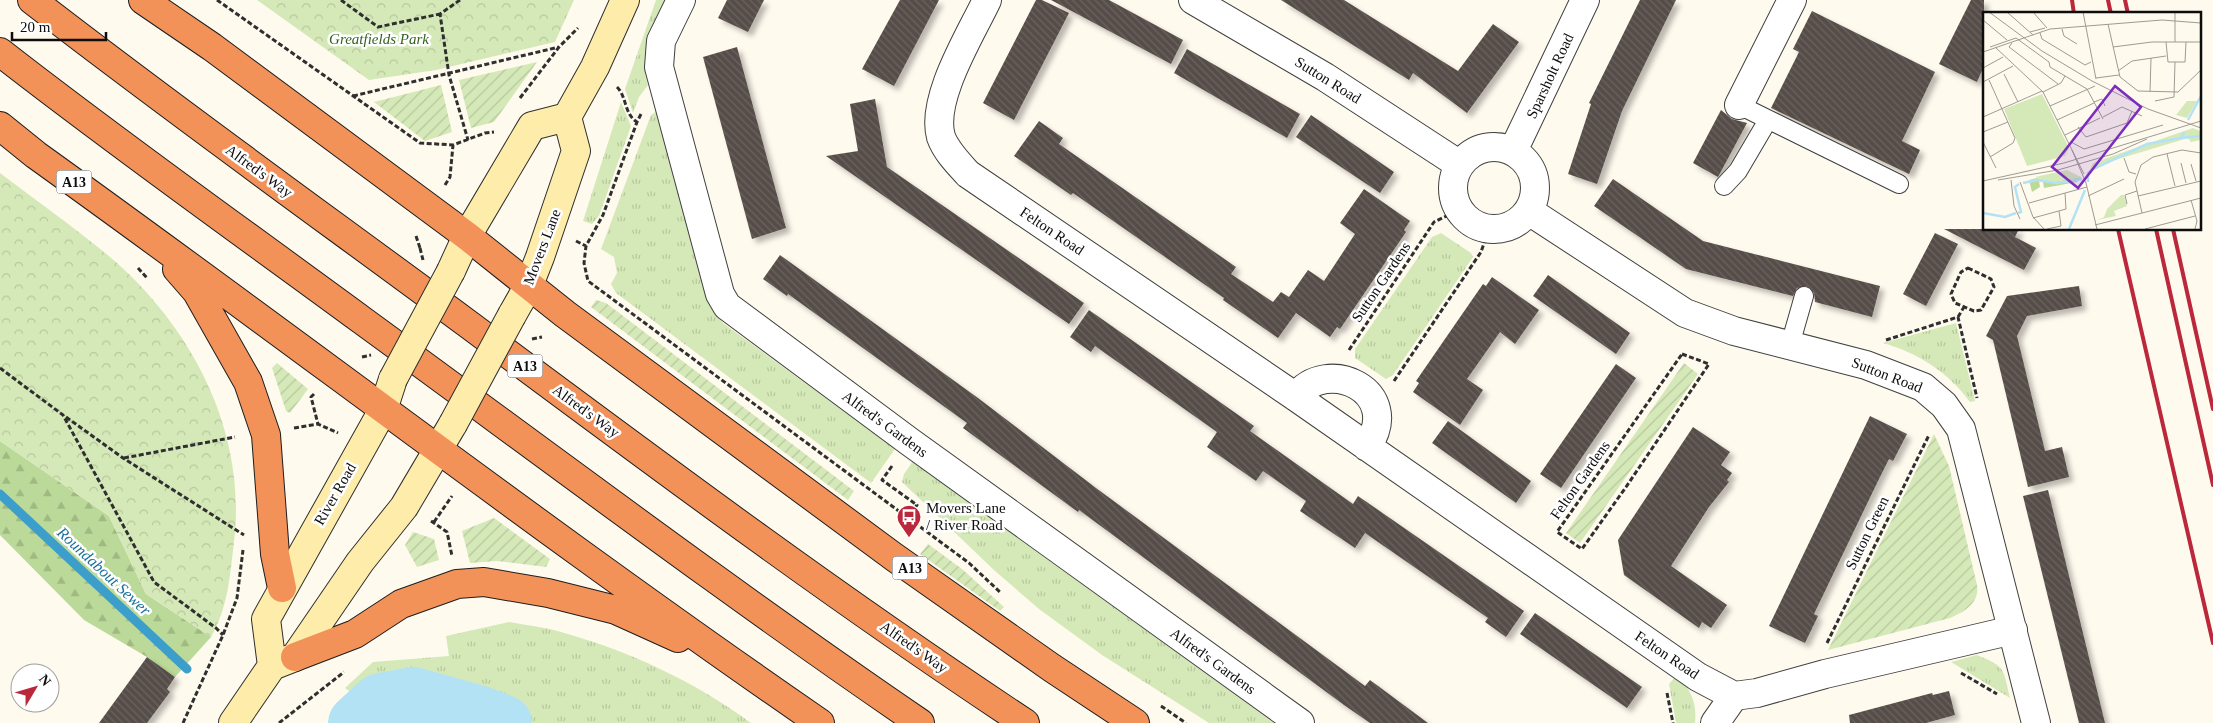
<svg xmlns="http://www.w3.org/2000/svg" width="2213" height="723" font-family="'Times New Roman',serif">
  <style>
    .industrial { fill: #eae2ec }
    .grass { fill: url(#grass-tufts) }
    .forest { fill: url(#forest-firs) }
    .park { fill: url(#park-crowns) }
    .garden { fill: url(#garden-furrows) }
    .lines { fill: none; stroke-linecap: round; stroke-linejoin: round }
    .stream { stroke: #3c9ecb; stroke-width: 9 }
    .river { stroke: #b4e2f5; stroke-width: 56 }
    .building { fill: url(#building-back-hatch); filter: url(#shadow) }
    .lane-casing { stroke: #404040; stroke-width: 20 }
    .street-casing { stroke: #404040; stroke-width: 30 }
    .secondary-casing { stroke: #2f2f2f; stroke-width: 30 }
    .highway-casing { stroke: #1e1e1e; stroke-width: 30 }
    .path { stroke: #2f2f2f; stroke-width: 3; stroke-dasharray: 5 2.5; stroke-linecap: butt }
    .lane { stroke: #fff; stroke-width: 18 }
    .street { stroke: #fff; stroke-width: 28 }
    .secondary { stroke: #feedaa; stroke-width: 28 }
    .highway { stroke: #f29259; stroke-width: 28 }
    .rail { stroke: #bb273b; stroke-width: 4 }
    .secondary-bridge-casing { stroke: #2f2f2f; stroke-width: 30; stroke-linecap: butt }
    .path-bridge { stroke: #2f2f2f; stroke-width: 3; stroke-dasharray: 5 2.5; stroke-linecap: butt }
    .secondary-bridge { stroke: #feedaa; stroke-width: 28 }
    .labels { text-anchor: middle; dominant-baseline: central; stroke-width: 5; stroke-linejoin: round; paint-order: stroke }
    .shield { fill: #fff; stroke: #565656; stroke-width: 1 }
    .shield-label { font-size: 14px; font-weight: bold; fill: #0d0d0d }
    .park-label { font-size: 15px; font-style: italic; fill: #33641f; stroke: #fff }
    .street-label { font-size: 15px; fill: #0d0d0d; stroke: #fff }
    .poi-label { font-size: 15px; fill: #0d0d0d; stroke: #fff; text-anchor: start }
    .water-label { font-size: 16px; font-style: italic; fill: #186f9d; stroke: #fff }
    .inset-river { fill: none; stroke: #b4e2f5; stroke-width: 2.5 }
    .inset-road { fill: none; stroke: #9e9b94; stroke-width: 1 }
    .view { fill: #7b2cbf; fill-opacity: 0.15; stroke: #7b2cbf; stroke-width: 2.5 }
    .inset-edge { fill: none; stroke: #0d0d0d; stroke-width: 2.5 }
  </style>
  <defs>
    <pattern id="grass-tufts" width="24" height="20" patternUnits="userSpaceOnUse" patternTransform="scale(1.25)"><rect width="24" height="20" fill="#d5e9b8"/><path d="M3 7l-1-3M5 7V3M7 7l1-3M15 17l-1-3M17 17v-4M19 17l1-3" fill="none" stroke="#b6c79d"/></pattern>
    <pattern id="forest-firs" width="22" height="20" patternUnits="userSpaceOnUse" patternTransform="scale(1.25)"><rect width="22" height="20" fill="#bbd998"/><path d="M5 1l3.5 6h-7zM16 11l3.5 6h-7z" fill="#a0b982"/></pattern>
    <pattern id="park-crowns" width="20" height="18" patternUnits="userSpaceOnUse" patternTransform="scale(1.25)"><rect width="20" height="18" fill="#d5e9b8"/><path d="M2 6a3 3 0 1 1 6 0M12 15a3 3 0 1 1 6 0" fill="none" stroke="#b6c79d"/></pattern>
    <pattern id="garden-furrows" width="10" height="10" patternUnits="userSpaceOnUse" patternTransform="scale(1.25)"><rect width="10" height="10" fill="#d5e9b8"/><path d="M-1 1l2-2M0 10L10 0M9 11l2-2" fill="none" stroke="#b6c79d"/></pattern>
    <pattern id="building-back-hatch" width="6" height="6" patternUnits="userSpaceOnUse" patternTransform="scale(1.25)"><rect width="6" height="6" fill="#564e4a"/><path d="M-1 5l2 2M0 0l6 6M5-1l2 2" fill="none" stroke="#696360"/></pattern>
    <filter id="shadow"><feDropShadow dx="4.5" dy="4.5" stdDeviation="2.5" flood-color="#0004"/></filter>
  </defs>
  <rect width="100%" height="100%" fill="#fffaee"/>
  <path class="industrial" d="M411 713 437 723H377L386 716Z"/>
  <path class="grass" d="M656 0H666C652 27 638 54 648 85L639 97 633 113 625 89Z
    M621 102 631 126 599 216 592 224 583 221Z
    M657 111 712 308 723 323 895 449 871 483 616 293 611 284 617 273 614 257 601 249 651 115Z
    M1441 233 1471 253 1473 257 1393 375 1386 379 1355 358V349L1432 237Z
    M1956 323 1975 401 1970 402C1948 372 1918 353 1883 343Z
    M913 461 1274 723H1209L1102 655 1039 609 995 571 902 482 904 474Z
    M509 622C526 625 544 627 561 632 629 651 694 681 751 723H437L411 713 423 687 389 684 359 698 345 688 373 662 449 656 446 636Z
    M1977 655C2006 667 2003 668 2010 698L1951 662Z
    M1676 676C1691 688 1697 703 1695 723H1676L1669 684Z"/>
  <path class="forest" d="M0 441 109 516 146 594 211 637 175 677 147 657 84 620 0 535Z"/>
  <path class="park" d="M257 0H574L555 42 436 70 369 80Z
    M0 173C39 203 80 231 117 263 195 333 247 435 234 542 230 575 228 608 211 637L146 594 109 516 0 441Z"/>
  <path class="garden" d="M537 62 494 122 471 128 459 80Z
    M441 85 452 132 425 141 374 102Z
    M596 300 606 303 854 491 848 500 591 307Z
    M277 363 308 389 290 413 286 411 272 368Z
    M1684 363 1698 374 1580 543 1566 533Z
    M1934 434 1949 466 1977 585C1980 603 1964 612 1950 618L1828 650Z
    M494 518 550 559 546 567 497 561 470 563 462 531Z
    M413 532 434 539 439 560 417 567 405 545Z
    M928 544 962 569 1004 607 1000 611 920 554Z"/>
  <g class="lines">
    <path class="stream" d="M0 494 187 669"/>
    <path class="river" d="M356 723 380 701 413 695 481 714 504 723"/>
  </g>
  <path class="building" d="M727 0H764L748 32 718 18Z
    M900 0H939L894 86 862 69Z
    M1036 0H1042L1069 13 1014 120 983 103Z
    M1051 0H1109L1183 40 1171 64Z
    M1281 0H1344L1458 71 1493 24 1519 42 1467 113 1413 73 1409 80Z
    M1640 0H1676L1622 111 1597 184 1568 174 1591 104 1589 103Z
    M1971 0H1984V66L1977 82 1939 64Z
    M1812 11 1935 72 1902 141 1920 150 1909 174 1771 108 1799 52 1793 49Z
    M737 47 786 228 752 239 703 57Z
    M1187 49 1300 114 1287 138 1174 73Z
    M875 99 887 167 1084 303 1069 324 826 156 858 151 850 104Z
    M1721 110 1732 119 1747 123 1718 177 1693 163Z
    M1311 115 1394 172 1380 193 1296 137Z
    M1039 121 1063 138 1059 144 1236 267 1231 274 1273 302 1281 292 1289 297 1308 270 1324 281 1355 234 1340 223 1364 189 1410 221 1404 230 1406 232 1340 329 1337 327 1330 337 1296 313 1278 338 1223 300 1224 298 1073 193 1071 195 1014 156Z
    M1613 179 1703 241 1880 286 1872 317 1815 302 1814 293 1806 286 1797 288 1793 296 1686 269 1594 206Z
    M1944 229H2019L2015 237 2036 248 2024 270Z
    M1935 233 1958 244 1926 306 1903 294Z
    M780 255 978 398 1096 488 1365 686 1370 680 1428 723H1370L1344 705 1079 510 1078 512 963 428 967 423 788 294 787 296 763 279Z
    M1548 275 1630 333 1616 354 1533 296Z
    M1492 277 1539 310 1515 344 1500 332 1467 379 1483 390 1460 425 1413 392 1419 383 1416 381 1456 323 1483 284 1486 286Z
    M2079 286 2082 306 2027 316 2017 336 2045 451 2062 447 2069 477 2028 487 1993 340 1986 336 2007 296Z
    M1089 310 1254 426 1250 431 1353 504 1358 496 1524 611 1506 637 1485 622 1488 618 1365 533 1355 548 1300 511 1306 501 1263 471 1256 481 1207 447 1217 432 1095 346 1091 352 1070 337Z
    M1616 364 1636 378 1561 488 1540 474Z
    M1870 416 1907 434 1893 461 1889 459 1878 481 1814 614 1818 616 1805 643 1769 626Z
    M1448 421 1531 481 1516 503 1432 443Z
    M1693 427 1730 452 1721 465 1732 473 1727 480 1729 482 1709 507 1671 566 1727 605 1711 628 1702 622 1699 628 1624 575 1618 540Z
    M2048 490 2105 723H2079L2023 496Z
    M1535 613 1642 687 1627 708 1520 634Z
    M147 657 175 677 167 689 170 692 147 723H99Z
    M1949 691 1955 715 1926 723H1850L1849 715 1932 693 1933 695Z"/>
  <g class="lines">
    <defs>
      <path id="lane" d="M1739 105 1899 184
        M1724 186 1738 171 1768 120
        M1790 345 1804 296"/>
      <path id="street" d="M681 0 661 41 659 67 720 294 727 306 910 442 1300 723
        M987 0C971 34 930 99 941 137 946 151 958 163 968 174L1296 397 1698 677 1734 696 1757 693 1825 674 2013 630
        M1193 0 1325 77 1460 165
        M1739 105 1792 0
        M1453 188a41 41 0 1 1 82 0a41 41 0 1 1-82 0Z
        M1513 151 1585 0
        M1529 211 1685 313 1734 331 1866 365 1923 387 1944 405 1961 429 2036 723
        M1296 397C1326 355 1405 391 1367 447
        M1715 723 1734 696"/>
      <path id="secondary" d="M451 271 467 236 532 126 567 117
        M512 315 529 285 540 257 576 151 567 117 595 67 625 0
        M272 666 266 619 383 410 393 379
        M233 723 272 666 295 657 360 562 404 507 453 424"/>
      <path id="highway" d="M32 0C175 111 322 216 468 324 651 460 834 597 1025 723
        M143 0 212 47 467 236 565 314 894 557 1052 668 1135 723
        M0 52C119 145 242 232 363 321 548 456 731 594 920 723
        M0 126 36 155C298 343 554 540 820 723
        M177 269 197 292 248 382 266 435 275 554 282 588
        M295 657 355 634 401 604 457 584 484 582 548 593 616 610 678 638"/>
    </defs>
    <use href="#lane" class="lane-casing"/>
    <use href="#street" class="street-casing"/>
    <use href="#secondary" class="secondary-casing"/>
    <use href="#highway" class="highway-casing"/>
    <path class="path" d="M217 0 420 143 453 145 485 133 494 132
      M341 0 378 27 440 14
      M460 0 440 14 449 75 468 140
      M617 87C627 97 624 114 637 122
      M353 96 559 47
      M520 98 559 47 578 28
      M641 114 637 122 603 215 586 246 584 263 588 281 969 563 1001 593
      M445 185 450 177 453 145
      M416 236 420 248
      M576 241 586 246
      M138 268 147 278
      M1968 268 1991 279 1994 287 1981 310 1974 311 1955 303 1951 294 1961 272Z
      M1958 317 1964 307
      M1886 340 1958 317 1977 398
      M1349 350 1434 222 1459 210
      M1682 354 1709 364 1626 487 1582 549 1557 532Z
      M0 368 63 415 154 582 216 628 223 635
      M1394 381 1481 252 1489 229
      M314 394 311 397 318 424
      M66 417 123 458 244 535
      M294 428 318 424 338 433
      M124 458 235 437
      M892 466 882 480 917 505 907 518
      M431 521 447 532 452 556
      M434 522 452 496
      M1827 643 1929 435
      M1961 673 1997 694
      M1667 693 1673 723
      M1161 706 1186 723
      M183 723 223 635 237 598 243 550
      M279 723 344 672"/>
    <use href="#lane" class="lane"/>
    <use href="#street" class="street"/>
    <use href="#secondary" class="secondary"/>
    <use href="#highway" class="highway"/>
    <path class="rail" d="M2072 0 2074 14
      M2108 0 2111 14
      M2125 0 2128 14
      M2118 229 2213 643
      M2156 229 2213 485
      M2173 229 2213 409"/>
    <defs>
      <path id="secondary-bridge" d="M393 379 451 271
        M453 424 512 315"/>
    </defs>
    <use href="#secondary-bridge" class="secondary-bridge-casing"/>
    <path class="path-bridge" d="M420 248 423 260
      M532 339 542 337
      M362 357 371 355"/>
    <use href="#secondary-bridge" class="secondary-bridge"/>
  </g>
  <defs>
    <symbol id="bus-pin" viewBox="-11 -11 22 30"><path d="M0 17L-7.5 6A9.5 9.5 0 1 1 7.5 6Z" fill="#bb273b" stroke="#fff"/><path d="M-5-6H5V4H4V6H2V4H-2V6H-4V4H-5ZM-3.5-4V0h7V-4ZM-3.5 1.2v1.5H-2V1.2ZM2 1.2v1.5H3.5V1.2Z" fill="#fff"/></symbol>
  </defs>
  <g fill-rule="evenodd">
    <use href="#bus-pin" x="895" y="503" width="28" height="38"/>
  </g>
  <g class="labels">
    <g class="shield">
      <rect x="56.5" y="170.5" width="35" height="23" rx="4"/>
      <rect x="507.5" y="354.5" width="35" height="23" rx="4"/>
      <rect x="892.5" y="556.5" width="35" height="23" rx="4"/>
    </g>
    <g class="shield-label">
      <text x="74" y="182">A13</text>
      <text x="525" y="366">A13</text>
      <text x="910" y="568">A13</text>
    </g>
    <g class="park-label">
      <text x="379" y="39">Greatfields Park</text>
    </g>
    <g class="street-label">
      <text transform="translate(1550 76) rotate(-65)">Sparsholt Road</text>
      <text transform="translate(1328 80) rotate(32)">Sutton Road</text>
      <text transform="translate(259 171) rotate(36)">Alfred's Way</text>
      <text transform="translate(1052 231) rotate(34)">Felton Road</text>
      <text transform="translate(542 247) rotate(-69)">Movers Lane</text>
      <text transform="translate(1381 282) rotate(-56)">Sutton Gardens</text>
      <text transform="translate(1887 375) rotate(21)">Sutton Road</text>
      <text transform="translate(586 411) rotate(36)">Alfred's Way</text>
      <text transform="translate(885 424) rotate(36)">Alfred's Gardens</text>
      <text transform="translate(1580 480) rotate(-55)">Felton Gardens</text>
      <text transform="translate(335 494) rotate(-60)">River Road</text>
      <text transform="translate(1867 533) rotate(-64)">Sutton Green</text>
      <text transform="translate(914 647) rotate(35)">Alfred's Way</text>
      <text transform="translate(1667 655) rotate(34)">Felton Road</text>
      <text transform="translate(1213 661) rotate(36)">Alfred's Gardens</text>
    </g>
    <g class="poi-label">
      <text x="926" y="508">Movers Lane<tspan x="926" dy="17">/ River Road</tspan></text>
    </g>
    <g class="water-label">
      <text transform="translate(104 571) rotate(43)">Roundabout Sewer</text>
    </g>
  </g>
  <g transform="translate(1983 12)">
    <rect width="218" height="218" fill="#fffaee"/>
    <path d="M204 89H214L204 106 193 103ZM210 116 217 119V128L208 130 205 126 132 148 106 160 110 151 115 149Z" fill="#d5e9b8"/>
    <path d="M98 165 94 170 61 176 60 170 56 169 57 175 49 180 46 168 54 166 70 170Z" fill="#bbd998"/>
    <path d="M59 82 86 136 82 144 44 154 21 97ZM84 158 98 165 70 170 52 165ZM138 183H141L144 194 131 199 133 204 114 208 121 205 124 197Z" fill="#d5e9b8"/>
    <path class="inset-river" d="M205 108 218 84M198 126 218 124M105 170V161L110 157 164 132 198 126 201 120M40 171 54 168 74 171 99 167M0 201 22 205 33 201M35 201 38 200 32 175 36 172M86 217 102 178"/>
    <path class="inset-road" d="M6 0 59 39 109 69 165 97 218 116M24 0 50 23M50 0 64 16M100 0 113 67M0 8 24 28M125 12 137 65 155 79 195 80 218 58M79 17 81 24 94 32M47 20 62 16M57 21 59 27 102 53 108 50M183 30 185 50H202L203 30M192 30V0M29 31 26 35 75 72M7 35 33 26 66 50 67 55 104 77 120 107M12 35 60 80 101 162M130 35 169 30H218M0 40 67 17 179 8 218 11M0 56 20 45M135 59 149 49 183 44M21 62 35 90M113 66 136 63M6 68 32 126 30 131 7 145M0 70 30 54M60 80 78 71 82 64M167 80 168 46M172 89 191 85 192 50M111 90 119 87 122 94M67 94 112 74M0 105 59 79M120 105 139 95 159 104M74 108 111 91M95 115 103 125 144 111 149 99M0 120 25 110M82 123 117 106M0 130 13 156M88 130 101 137 180 113M89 138 103 171 114 217M184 142 192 174M141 146 146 160 153 162M198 151 203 171M208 152 213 169M15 168 75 158 130 142 164 127M28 168 31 194 37 207M0 169 81 151 218 109M37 170 50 205 61 217M105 184 141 167M155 184 218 169M208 188 214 209 212 217M46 191 104 175M144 192 142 183 154 179M159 201 152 170 158 153 170 145 199 138 218 141M50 206 83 197 82 181M112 213 218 186M64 217 78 214 76 199M162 217 212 204"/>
    <path class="view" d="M132 74 158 95 95 176 69 155Z"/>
    <rect width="218" height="218" class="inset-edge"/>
  </g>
  <g transform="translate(35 688) rotate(52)"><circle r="24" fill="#ffffff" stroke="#9e9e9e"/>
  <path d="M0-4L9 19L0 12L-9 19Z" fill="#bb273b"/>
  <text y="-8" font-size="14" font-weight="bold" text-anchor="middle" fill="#0d0d0d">N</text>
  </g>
  <path d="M12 32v8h94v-8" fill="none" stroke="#0d0d0d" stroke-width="2.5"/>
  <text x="20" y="32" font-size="15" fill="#0d0d0d" stroke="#ffffff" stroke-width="4" paint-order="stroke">20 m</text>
</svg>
